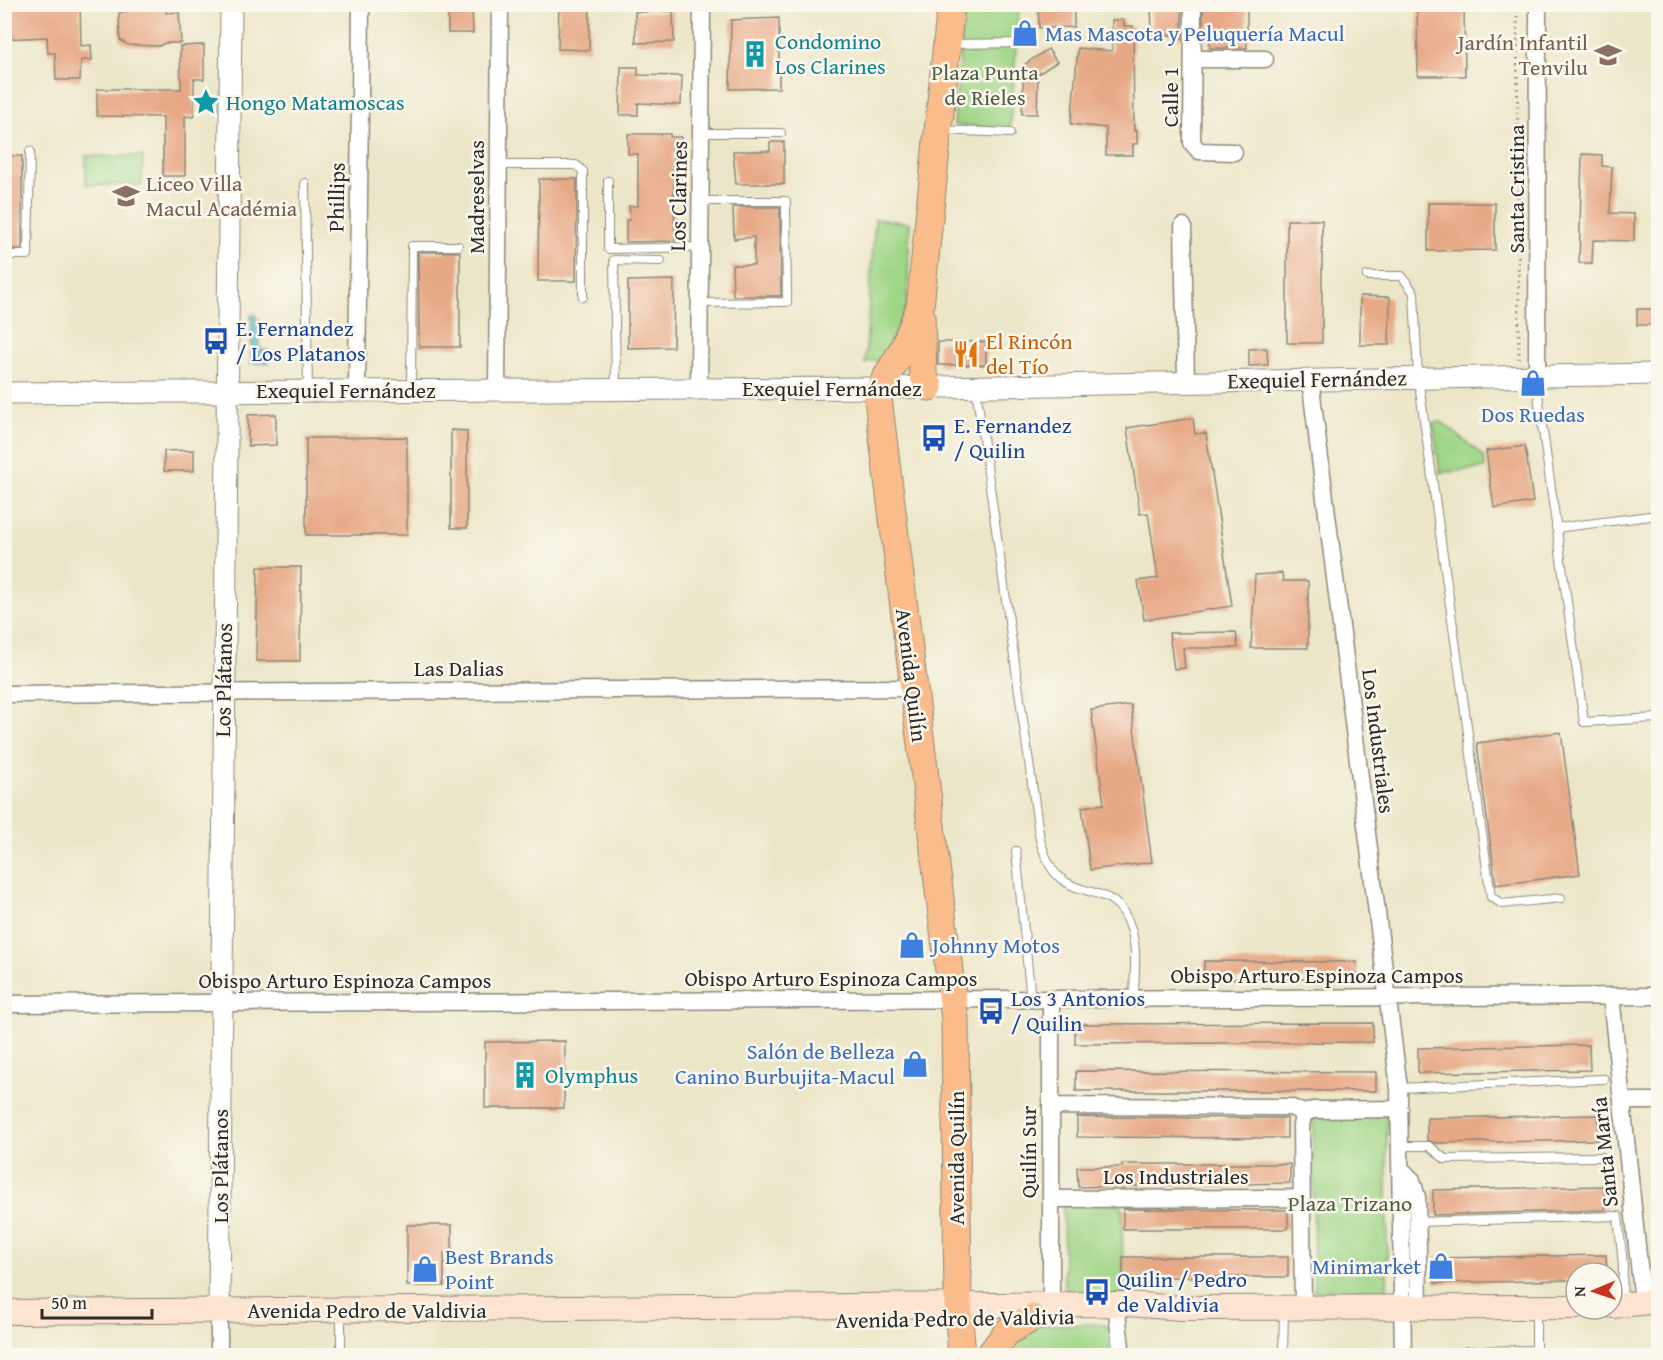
<svg xmlns="http://www.w3.org/2000/svg" width="1663" height="1360" font-family="'Gentium Book Plus',serif">
  <style>
    .green { fill: #9fd586; stroke: #658058; stroke-width: 1.5 }
    .water { fill: #41afbe; stroke: #366d74; stroke-width: 1.5 }
    .building { fill: #e7a885 }
    .lines { fill: none; stroke-linecap: round; stroke-linejoin: round }
    .service-casing { stroke: #8c887a; stroke-width: 10 }
    .minor-casing { stroke: #8c887a; stroke-width: 19 }
    .tertiary-casing { stroke: #8c887a; stroke-width: 23 }
    .secondary-casing { stroke: #8c887a; stroke-width: 26 }
    .primary-casing { stroke: #8c887a; stroke-width: 29 }
    .path { stroke: #8c887a; stroke-width: 3; stroke-dasharray: 1.5 4.5; stroke-linecap: butt }
    .service { stroke: #fff; stroke-width: 8 }
    .minor { stroke: #fff; stroke-width: 16 }
    .tertiary { stroke: #fff; stroke-width: 21 }
    .secondary { stroke: #fde4d1; stroke-width: 24 }
    .primary { stroke: #fabc8b; stroke-width: 27 }
    .labels { text-anchor: middle; dominant-baseline: central; stroke-width: 5; stroke-linejoin: round; paint-order: stroke }
    .shop-label { font-size: 22px; fill: #366cbe; stroke: #fbf7ec; text-anchor: start }
    .culture-label { font-size: 22px; fill: #0d838f; stroke: #fbf7ec; text-anchor: start }
    .education-label { font-size: 22px; fill: #785e54; stroke: #fbf7ec; text-anchor: end }
    .park-label { font-size: 22px; fill: #4e5e46; stroke: #fbf7ec }
    .street-label { font-size: 22px; fill: #2b2b2b; stroke: #fbf7ec }
    .transit-label { font-size: 22px; fill: #164399; stroke: #fbf7ec; text-anchor: start }
    .food-label { font-size: 22px; fill: #c56008; stroke: #fbf7ec; text-anchor: start }
  </style>
  <rect width="100%" height="100%" fill="#fbf7ec"/>
  <filter id="ink" filterUnits="userSpaceOnUse"><feTurbulence type="fractalNoise" baseFrequency=".0167" numOctaves="2"/><feDisplacementMap in="SourceGraphic" scale="12" xChannelSelector="R" yChannelSelector="G"/><feConvolveMatrix kernelMatrix="1 2 1 2 8 2 1 2 1" color-interpolation-filters="sRGB"/></filter>
  <filter id="wash" filterUnits="userSpaceOnUse"><feTurbulence type="fractalNoise" baseFrequency=".008" numOctaves="4" result="noise"/><feDisplacementMap in="SourceGraphic" scale="24" xChannelSelector="R" yChannelSelector="G"/><feGaussianBlur stdDeviation="1.35" result="paint"/><feColorMatrix in="noise" values="0 0 0 0 0 0 0 0 0 0 0 0 0 0 0 0 0 1.4 0 .05"/><feComposite in="paint" operator="in"/></filter>
  <g filter="url(#wash)">
    <rect width="100%" height="100%" fill="#ece6c8"/>
    <path class="green" d="M964 5H1019L1010 130 954 125Z
      M86 156H143L142 185H86Z
      M875 219 910 223 907 306 882 361H869L865 364Z
      M1442 422 1484 457 1485 468 1440 473 1433 423Z
      M1387 1116V1290L1314 1291 1313 1117Z
      M1122 1204 1123 1298 1075 1299 1064 1291 1063 1205Z
      M1103 1324 1115 1332 1117 1355 1002 1356 1029 1325Z"/>
    <path class="water" d="M251 315H256V320H260V350H269V363H251Z"/>
    <g id="blocks">
      <path class="building" d="M4 4H80L81 46 91 45 92 60H81L80 80H56L55 53H48L47 37 4 39Z
        M134 4H160L166 7V13L179 12 181 43H165L159 46 128 45 120 40 119 13 134 9Z
        M448 4H472L473 33H448Z
        M559 4H590L589 50 558 49Z
        M1038 4H1074V27L1039 28Z
        M1151 4H1182V39H1178V35H1152Z
        M1203 4H1247V48H1210V38L1203 39Z
        M1417 4H1464L1465 76H1418Z
        M673 11 674 42 636 43 635 12Z
        M779 18V88L730 89 731 20Z
        M1112 20H1124V26H1133L1134 131 1137 130V144H1133V155H1106V128L1071 124 1078 48 1112 51Z
        M204 45V79H194V117L185 116V176H163V117L97 116V89H181L180 46Z
        M1048 49 1057 62 1038 74 1037 114H1022L1024 65Z
        M621 67H638V75L682 76 681 105 638 103V115H620Z
        M628 134H670V137H681V154H673L675 241 626 242V220H630L629 206H638V154H628Z
        M770 142H784V184H736L733 151H770Z
        M1582 154 1602 155V166L1612 167 1610 213 1634 214V241L1593 240 1592 263H1579Z
        M4 156H22V249H4Z
        M539 179H577L576 281H538Z
        M1428 203H1495V250L1428 251Z
        M733 207H780L781 296H733L732 265H754V237L734 239Z
        M1287 220H1322V343H1287Z
        M418 252H460V347H419Z
        M674 280 673 347 628 348V281Z
        M1360 296 1390 297 1389 345H1360Z
        M1637 309H1659V325H1637Z
        M938 342H986V365H938Z
        M1267 348 1268 365 1249 366V349Z
        M276 414V445L248 446V415Z
        M1193 418 1195 434 1206 433 1232 606 1144 620 1138 581 1158 578 1148 513 1140 514 1127 428Z
        M451 430 467 431V528H451Z
        M407 437V535H306V438Z
        M1525 446 1533 502 1494 508 1486 451Z
        M194 450V471H164V451Z
        M258 567H301L300 661H256Z
        M1282 573 1283 581H1308V648H1251L1255 575Z
        M1236 632 1238 648H1183L1185 668 1174 669 1169 633Z
        M1131 705 1152 862 1090 870 1082 807 1104 804 1091 710Z
        M1561 732 1580 874 1496 885 1477 743Z
        M1204 961 1357 962 1356 979H1204Z
        M1373 1023V1042L1075 1044V1024Z
        M565 1041 564 1108H485V1042Z
        M1589 1045 1590 1070 1418 1073V1048Z
        M1076 1071 1376 1072V1091H1076Z
        M1598 1115 1599 1140 1435 1143 1427 1140V1118Z
        M1077 1117 1287 1118V1138L1077 1137Z
        M1122 1164H1290V1183L1078 1187 1077 1167H1122Z
        M1605 1186V1210L1433 1215V1190Z
        M1123 1209 1288 1210V1229H1123Z
        M407 1225H452V1253H444V1286H407Z
        M1606 1255 1607 1273H1576V1280L1435 1283 1434 1258Z
        M1123 1257H1288V1277H1123Z"/>
    </g>
  </g>
  <g filter="url(#ink)">
    <use href="#blocks" fill-opacity="0" stroke="#8c887a" stroke-width="1.5"/>
    <g class="lines">
      <defs>
        <path id="service" d="M951 44 1025 43
          M941 130 1010 133
          M701 133H781
          M499 165H576L583 171V297
          M608 181V249L699 247
          M305 183 308 391
          M4 255H28L30 151
          M1367 276H1402L1414 293 1418 377 1491 897 1502 904 1561 898
          M700 303 787 302 786 201H701
          M1537 377 1539 403 1584 722 1658 718
          M976 388 1040 840C1044 853 1049 868 1059 877 1084 899 1118 884 1131 929 1138 949 1134 977 1134 999
          M616 389 614 260 661 261
          M411 390 412 246H458
          M1556 528 1658 515
          M1016 851 1031 1000
          M1399 1088 1604 1079
          M1401 1146H1429L1445 1159 1602 1157
          M1418 1222 1618 1216 1623 1265 1622 1303
          M1467 1351 1536 1350
          M341 1356V1311
          M1283 1356 1284 1311
          M1536 1356V1308"/>
        <path id="minor" d="M1193 4 1192 143 1199 151 1234 152
          M1193 59H1265
          M1183 226 1186 382
          M1537 374 1538 4
          M1310 379 1399 1088 1403 1356
          M699 388 702 4
          M357 390 361 4
          M497 390 500 4
          M4 694 914 688
          M1611 996 1643 1303
          M1051 999V1304
          M4 1004 1658 996
          M1622 1101H1658
          M1051 1106 1290 1107 1304 1113 1313 1110 1400 1109
          M1401 1169 1412 1180 1417 1197 1419 1308
          M1051 1199 1302 1198
          M1116 1304 1122 1356
          M1303 1308 1301 1125 1304 1113
          M219 1356V1311"/>
        <path id="tertiary" d="M4 393 880 388 1658 374
          M219 1311 231 4"/>
        <path id="secondary" d="M1612 1306 1658 1301
          M4 1312 1128 1304 1181 1308 1576 1307"/>
        <path id="primary" d="M951 4 920 307 904 347 880 388 878 398 955 1019 958 1305 962 1356
          M921 315 923 374 929 387
          M989 1356 1007 1332 1032 1318"/>
      </defs>
      <use href="#service" class="service-casing"/>
      <use href="#minor" class="minor-casing"/>
      <use href="#tertiary" class="tertiary-casing"/>
      <use href="#secondary" class="secondary-casing"/>
      <use href="#primary" class="primary-casing"/>
      <path class="path" d="M1517 4 1519 359"/>
      <use href="#service" class="service"/>
      <use href="#minor" class="minor"/>
      <use href="#tertiary" class="tertiary"/>
      <use href="#secondary" class="secondary"/>
      <use href="#primary" class="primary"/>
    </g>
  </g>
  <defs>
    <symbol id="shop-bare" viewBox="-9 -9 18 18"><path d="M-5-2.5h2.3a2.7 3.5 0 0 1 5.4 0H5L5.5 6h-11ZM-1.5-2.5h3a1.5 2.3 0 0 0-3 0Z" fill="#3f7fe0" stroke="#fbf7ec" stroke-width="2.5" paint-order="stroke"/></symbol>
    <symbol id="building-bare" viewBox="-9 -9 18 18"><path d="M-4-6H4V6H1V3H-1V6H-4ZM-2.5-4.3h1.7v1.8h-1.7ZM.8-4.3h1.7v1.8H.8ZM-2.5-1h1.7V.8h-1.7ZM.8-1h1.7V.8H.8Z" fill="#0f9aa8" stroke="#fbf7ec" stroke-width="2.5" paint-order="stroke"/></symbol>
    <symbol id="school-bare" viewBox="-9 -9 18 18"><path d="M0-5L7-2L0 1L-7-2ZM-4 1L0 2.5L4 1V4Q0 6-4 4Z" fill="#8d6e63" stroke="#fbf7ec" stroke-width="2.5" paint-order="stroke"/></symbol>
    <symbol id="sight-bare" viewBox="-9 -9 18 18"><path d="M0-6L1.8-2.2L6-1.7L2.9 1.2L3.7 5.4L0 3.3L-3.7 5.4L-2.9 1.2L-6-1.7L-1.8-2.2Z" fill="#0f9aa8" stroke="#fbf7ec" stroke-width="2.5" paint-order="stroke"/></symbol>
    <symbol id="bus-bare" viewBox="-9 -9 18 18"><path d="M-5-6H5V4H4V6H2V4H-2V6H-4V4H-5ZM-3.5-4V0h7V-4ZM-3.5 1.2v1.5H-2V1.2ZM2 1.2v1.5H3.5V1.2Z" fill="#1a4fb4" stroke="#fbf7ec" stroke-width="2.5" paint-order="stroke"/></symbol>
    <symbol id="restaurant-bare" viewBox="-9 -9 18 18"><path d="M-5-6h1v4h1v-4h1v4h1v-4h1v5L-1.5 .5V6h-2V.5L-5-1ZM5-6V6H3V1.5H1.5Q1.5-4 5-6Z" fill="#e8710a" stroke="#fbf7ec" stroke-width="2.5" paint-order="stroke"/></symbol>
  </defs>
  <g fill-rule="evenodd">
    <use href="#shop-bare" x="1006" y="14" width="38" height="38"/>
    <use href="#building-bare" x="736" y="35" width="38" height="38"/>
    <use href="#school-bare" x="1589" y="36" width="38" height="38"/>
    <use href="#sight-bare" x="187" y="83" width="38" height="38"/>
    <use href="#school-bare" x="107" y="177" width="38" height="38"/>
    <use href="#bus-bare" x="197" y="322" width="38" height="38"/>
    <use href="#restaurant-bare" x="947" y="335" width="38" height="38"/>
    <use href="#shop-bare" x="1514" y="364" width="38" height="38"/>
    <use href="#bus-bare" x="915" y="419" width="38" height="38"/>
    <use href="#shop-bare" x="893" y="926" width="38" height="38"/>
    <use href="#bus-bare" x="972" y="992" width="38" height="38"/>
    <use href="#shop-bare" x="896" y="1045" width="38" height="38"/>
    <use href="#building-bare" x="506" y="1056" width="38" height="38"/>
    <use href="#shop-bare" x="1422" y="1247" width="38" height="38"/>
    <use href="#shop-bare" x="406" y="1250" width="38" height="38"/>
    <use href="#bus-bare" x="1078" y="1273" width="38" height="38"/>
  </g>
  <g class="labels">
    <g class="shop-label">
      <text x="1045" y="33">Mas Mascota y Peluquería Macul</text>
      <text x="1533" y="414" text-anchor="middle">Dos Ruedas</text>
      <text x="932" y="945">Johnny Motos</text>
      <text x="895" y="1051" text-anchor="end">Salón de Belleza<tspan x="895" dy="25">Canino Burbujita-Macul</tspan></text>
      <text x="445" y="1256">Best Brands<tspan x="445" dy="25">Point</tspan></text>
      <text x="1421" y="1266" text-anchor="end">Minimarket</text>
    </g>
    <g class="culture-label">
      <text x="775" y="41">Condomino<tspan x="775" dy="25">Los Clarines</tspan></text>
      <text x="226" y="102">Hongo Matamoscas</text>
      <text x="545" y="1075">Olymphus</text>
    </g>
    <g class="education-label">
      <text x="1588" y="42">Jardín Infantil<tspan x="1588" dy="25">Tenvilu</tspan></text>
      <text x="146" y="183" text-anchor="start">Liceo Villa<tspan x="146" dy="25">Macul Académia</tspan></text>
    </g>
    <g class="park-label">
      <text x="985" y="72">Plaza Punta<tspan x="985" dy="25">de Rieles</tspan></text>
      <text x="1350" y="1203">Plaza Trizano</text>
    </g>
    <g class="street-label">
      <text transform="translate(1170 97) rotate(-90)">Calle 1</text>
      <text transform="translate(1516 189) rotate(-90)">Santa Cristina</text>
      <text transform="translate(678 196) rotate(-89)">Los Clarines</text>
      <text transform="translate(336 197) rotate(-89)">Phillips</text>
      <text transform="translate(476 197) rotate(-90)">Madreselvas</text>
      <text transform="translate(1317 379) rotate(-1)">Exequiel Fernández</text>
      <text x="832" y="388">Exequiel Fernández</text>
      <text x="346" y="390">Exequiel Fernández</text>
      <text x="459" y="668">Las Dalias</text>
      <text transform="translate(912 675) rotate(83)">Avenida Quilín</text>
      <text transform="translate(223 680) rotate(-89)">Los Plátanos</text>
      <text transform="translate(1379 741) rotate(83)">Los Industriales</text>
      <text x="1317" y="975">Obispo Arturo Espinoza Campos</text>
      <text x="831" y="978">Obispo Arturo Espinoza Campos</text>
      <text x="345" y="980">Obispo Arturo Espinoza Campos</text>
      <text transform="translate(1028 1152) rotate(-90)">Quilín Sur</text>
      <text transform="translate(1604 1152) rotate(-96)">Santa María</text>
      <text transform="translate(956 1158) rotate(-90)">Avenida Quilín</text>
      <text transform="translate(220 1166) rotate(-90)">Los Plátanos</text>
      <text x="1176" y="1176">Los Industriales</text>
      <text x="367" y="1310">Avenida Pedro de Valdivia</text>
      <text transform="translate(955 1318) rotate(-1)">Avenida Pedro de Valdivia</text>
    </g>
    <g class="transit-label">
      <text x="236" y="328">E. Fernandez<tspan x="236" dy="25">/ Los Platanos</tspan></text>
      <text x="954" y="425">E. Fernandez<tspan x="954" dy="25">/ Quilin</tspan></text>
      <text x="1011" y="998">Los 3 Antonios<tspan x="1011" dy="25">/ Quilin</tspan></text>
      <text x="1117" y="1279">Quilin / Pedro<tspan x="1117" dy="25">de Valdivia</tspan></text>
    </g>
    <g class="food-label">
      <text x="986" y="341">El Rincón<tspan x="986" dy="25">del Tío</tspan></text>
    </g>
  </g>
  <rect width="1663" height="1360" fill="none" stroke="#fbf7ec" stroke-width="24"/>
  <g transform="translate(1594 1291) rotate(268)"><circle r="28" fill="#fbf7ec" stroke="#a8a59f" stroke-width="1.5"/>
  <path d="M0-4.5L10 22L0 15L-10 22Z" fill="#c8321e"/>
  <text y="-9" font-size="16" font-weight="bold" text-anchor="middle" fill="#2b2b2b">N</text>
  </g>
  <path d="M42 1309v9h110v-9" fill="none" stroke="#2b2b2b" stroke-width="3"/>
  <text x="51" y="1309" font-size="18" fill="#2b2b2b" stroke="#fbf7ec" stroke-width="4.5" paint-order="stroke">50 m</text>
</svg>
